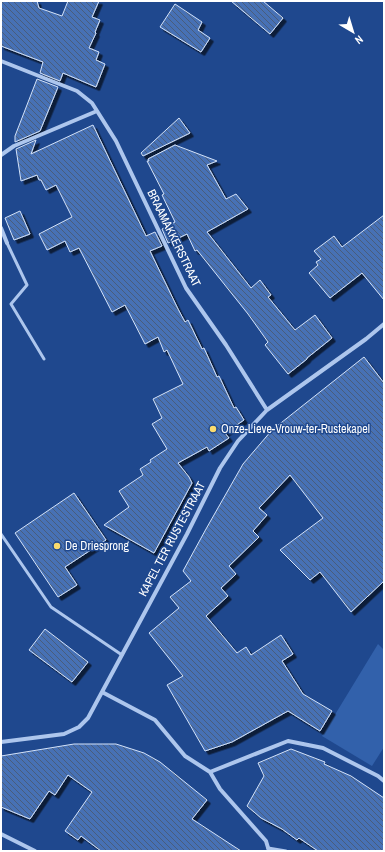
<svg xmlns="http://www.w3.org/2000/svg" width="385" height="852" font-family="'Archivo Narrow',sans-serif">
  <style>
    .grass { fill: #3261ab }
    .building { fill: url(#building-back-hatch); stroke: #d3e2f9; filter: url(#shadow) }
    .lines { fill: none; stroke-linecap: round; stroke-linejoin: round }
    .service { stroke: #adc6ed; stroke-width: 3 }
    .minor { stroke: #adc6ed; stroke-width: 4 }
    .poi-dot { fill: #fbdb6d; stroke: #1f488e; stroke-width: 1.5 }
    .labels { text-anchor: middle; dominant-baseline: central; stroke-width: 3; stroke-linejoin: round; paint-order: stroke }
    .street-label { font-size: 12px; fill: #fff; stroke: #1f488e }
    .poi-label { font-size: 12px; fill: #fff; stroke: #1f488e; text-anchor: start }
  </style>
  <defs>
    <pattern id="building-back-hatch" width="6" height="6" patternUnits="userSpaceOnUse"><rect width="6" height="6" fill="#4771b5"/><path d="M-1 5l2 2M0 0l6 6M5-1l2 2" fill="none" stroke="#4a5d7b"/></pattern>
    <filter id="shadow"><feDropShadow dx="3.5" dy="3.5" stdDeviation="0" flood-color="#0009"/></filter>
  </defs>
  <rect width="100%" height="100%" fill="#1f488e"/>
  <path class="grass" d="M378 644 384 650V747L372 766 322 736Z"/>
  <path class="building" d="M1 1H37L39 8 62 16 68 1H99L92 17 100 20 95 32 96 33 89 48 99 52 96 60 105 64 96 87 63 73 60 81 40 73 43 62 1 46Z
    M231 1H263L283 18 270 34Z
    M175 4 202 22 198 30 210 38 201 52 160 27Z
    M37 79 58 87 40 131 15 142V136Z
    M179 118 190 133 143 156 141 153Z
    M93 125 146 236 155 232 162 246 150 251 178 309 185 322 188 320 202 349 204 348 217 377 219 376 234 408 236 407 244 420 225 433 229 438 209 451 207 447 178 463 189 477 192 483 154 553 104 525 129 507 119 491 143 475 140 469 151 462 150 460 167 449 152 424 162 418 153 399 183 384 167 350 164 352 158 337 145 344 125 305 112 312 79 248 70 252 65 241 47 250 39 234 72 217 56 185 46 190 41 180H39L37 175 21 181 16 149 36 140 31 154Z
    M175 145 217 161 207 165 226 199 236 194 248 209 207 232 251 288 260 280 271 295 268 297 295 330 315 315 332 338 307 358V359L288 374 265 345 268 342 248 314 197 250 195 251 187 234 168 243 162 229 175 222 162 195 164 194 147 161H149L148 159Z
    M20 211 30 234 14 240 5 218Z
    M384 215V300L362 273 330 298 309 273 318 265 316 262 321 259 314 251 334 236 342 247Z
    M364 357 384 383V581L351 612 320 572 310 580 280 550 323 518 290 475 259 508 267 515 253 531 259 537 229 566 236 574 221 588 228 596 206 616 237 653 246 647 251 655 281 635 293 654 282 661 303 694 332 711 320 731 288 711 232 742 205 751 167 685 183 676 149 633 179 608 170 597 191 581 183 571 206 529 243 464 272 430Z
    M74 493 106 540 65 567 77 585 58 597 15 533Z
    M45 629 88 662 72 682 29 650Z
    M74 744H116L144 753 160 762 207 800 192 819 241 851H101L81 836 78 840 65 831 92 792 68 775 55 795 49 791 30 819 1 807V756Z
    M291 749 325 762 324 764 351 776 384 798V851H318L299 838 297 840 282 829 261 818 247 806 264 776 258 763Z"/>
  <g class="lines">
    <path class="service" d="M7 243 27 285 11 304 44 359
      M1 534 51 607 122 655
      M268 848 286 851"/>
    <path class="minor" d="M1 61 77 91 92 103 116 141 186 288 226 345 267 410
      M1 155 14 146 97 111
      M1 228 7 243
      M102 692 155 720 185 756 210 772 220 789 266 841 269 851
      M1 742 64 734 79 727 88 718 187 534 220 468 238 441 267 410 366 339 384 324
      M210 772 288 741 323 748 378 776 384 781
      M1 834 35 851"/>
  </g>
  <g class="poi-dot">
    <circle cx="213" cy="429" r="4"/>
    <circle cx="57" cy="546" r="4"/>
  </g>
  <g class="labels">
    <g class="street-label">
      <text transform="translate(174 238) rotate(64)">BRAAMAKKERSTRAAT</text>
      <text transform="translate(172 539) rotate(-62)">KAPEL TER RUSTESTRAAT</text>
    </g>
    <g class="poi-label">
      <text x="221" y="429">Onze-Lieve-Vrouw-ter-Rustekapel</text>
      <text x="65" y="546">De Driesprong</text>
    </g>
  </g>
  <rect width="385" height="852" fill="none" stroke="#ffffff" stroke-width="4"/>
  <g transform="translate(353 32) rotate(142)" stroke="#1f488e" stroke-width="3" paint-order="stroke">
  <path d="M0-3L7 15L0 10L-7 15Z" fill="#ffffff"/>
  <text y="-6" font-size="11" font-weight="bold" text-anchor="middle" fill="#ffffff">N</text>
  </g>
</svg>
